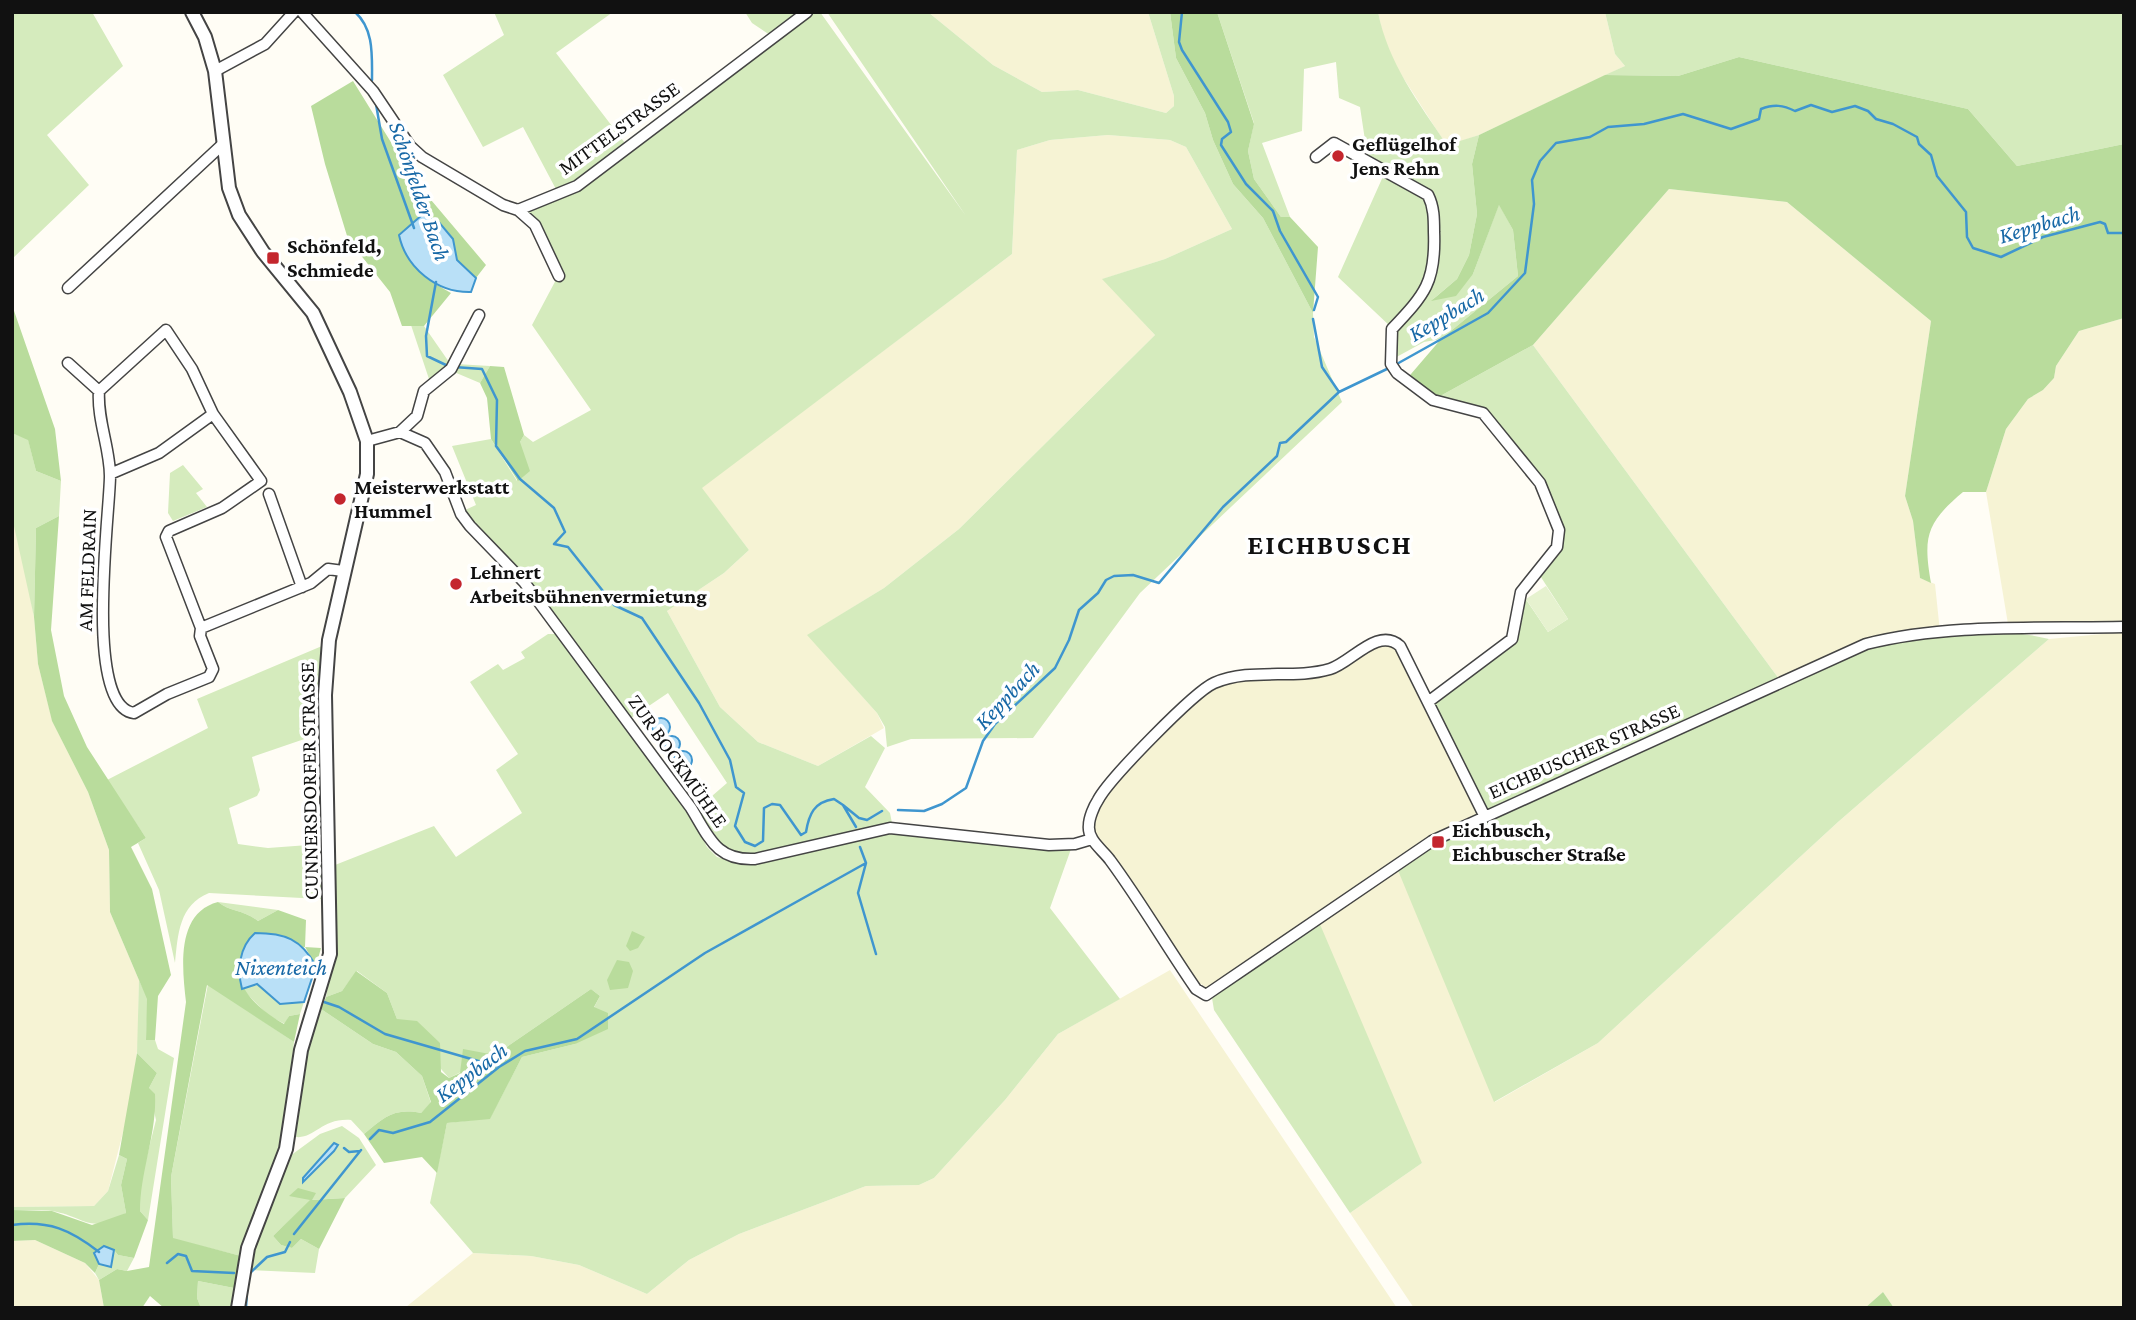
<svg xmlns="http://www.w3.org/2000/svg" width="2136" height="1320" font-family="'Crimson Pro',serif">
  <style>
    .farmland { fill: #f6f3d4 }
    .green { fill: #d5ebbd }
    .forest { fill: #b9dc9c }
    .pitch { fill: #e6f2cf }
    .water { fill: #b9e0f7; stroke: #3f96cf; stroke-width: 2 }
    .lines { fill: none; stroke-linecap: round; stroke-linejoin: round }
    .stream { stroke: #3f96cf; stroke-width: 2.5 }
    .minor-casing { stroke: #444; stroke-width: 13 }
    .tertiary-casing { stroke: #444; stroke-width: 16 }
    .minor { stroke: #fff; stroke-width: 10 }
    .tertiary { stroke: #fff; stroke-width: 12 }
    .poi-dot { fill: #c4262e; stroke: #fff; stroke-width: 2.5 }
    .labels { text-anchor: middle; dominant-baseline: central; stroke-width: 7; stroke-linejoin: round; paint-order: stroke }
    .street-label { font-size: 21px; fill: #111; stroke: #fff }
    .poi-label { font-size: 21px; font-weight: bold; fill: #111; stroke: #fff; text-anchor: start }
    .water-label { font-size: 23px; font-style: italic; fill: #1768a6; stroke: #fff }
    .district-label { font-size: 28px; font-weight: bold; letter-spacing: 2px; fill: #111; stroke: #fff }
  </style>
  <rect width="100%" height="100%" fill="#fffdf5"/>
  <path class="farmland" d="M928 12H1148L1174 96V106L1166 113 1078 90 1042 92 993 65Z
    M1378 12H1605L1615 54 1625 66 1479 135 1447 146 1397 68 1384 41Z
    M1108 135 1170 140 1186 147 1232 229 1165 259 1103 279 1155 335 959 529 884 588 808 635 877 713 884 728 818 766 758 742 720 707 667 611 724 573 749 550 701 488 1012 254 1017 150 1050 140Z
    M1669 189 1787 202 1931 321 1905 496 1913 521 1920 578 1935 584 1940 632 1782 683 1533 345Z
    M2124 318V627L2009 630 1986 492 2006 429 2028 399 2043 390 2054 378 2056 366 2079 331Z
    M12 518 20 540 34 617 38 664 52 720 88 792 109 850 110 912 139 980 138 1043 131 1101 108 1191 94 1206 12 1207Z
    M2124 632V1308H1894L1883 1292 1865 1308H1414L1350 1213 1422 1163 1220 990 1212 998 1204 986 1196 981 1095 835 1093 822 1100 804 1145 745 1213 684 1258 673H1314L1379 640 1395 642 1481 821 1495 1102 1598 1043 1838 822 2049 639Z
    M1170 970 1397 1308 406 1307 473 1253 531 1256 579 1265 647 1294 689 1260 739 1234 866 1186 919 1185 934 1178 1005 1100 1058 1034Z
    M35 1240 85 1263 99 1280 104 1308H12V1241Z"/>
  <path class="green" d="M12 12H92L123 66 47 135 89 185 12 259Z
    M494 12H613L556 53 628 147 773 37 752 23 745 12H820L966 216 827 12H928L993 65 1042 92 1078 90 1166 113 1174 106V96L1148 12H1170L1176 58 1205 113 1213 140 1233 184 1263 218 1313 313 1314 337 1342 402 1140 593 1033 738 911 739 887 747 885 727 877 713 807 635 884 588 959 529 1155 335 1102 279 1165 259 1232 229 1186 147 1170 140 1108 135 1050 140 1017 150 1012 254 702 488 749 550 724 573 667 611 720 707 758 742 818 766 871 736 885 748 865 787 890 813 894 833H927L981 843 1071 849 1050 908 1120 999 1058 1034 1005 1100 934 1178 919 1185 866 1186 739 1234 689 1260 647 1294 579 1265 531 1256 473 1253 430 1203 447 1123 490 1118 522 1057 575 1044 600 996 591 989 495 1055 449 1078 397 1019 387 993 357 971 342 991 326 997 336 940 335 865 434 826 456 857 522 813 496 770 518 754 470 682 498 664 503 670 525 658 521 652 548 634H555L683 800 707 847 717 857 734 862 697 809 727 783 668 693 631 718 519 570 473 523 465 510 476 505 452 446 491 439 517 481 520 442 524 435 533 442 591 410 532 325 558 276 535 225 518 210 558 193 523 127 483 147 443 75 504 35Z
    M1217 12H1378C1388 63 1419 103 1447 145L1479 135 1472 164 1477 214 1469 255 1457 279 1432 300 1473 274 1499 204 1513 230 1518 276 1441 339 1424 342 1391 360 1392 328 1338 277 1385 172 1368 160 1360 107 1339 98 1336 62 1304 69 1302 131 1262 143 1290 217H1281L1254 179 1248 151 1254 123Z
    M1605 12H2124V144L2017 166 1968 109 1739 57 1678 76 1605 75 1625 66 1615 54Z
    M411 325 424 326 449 362 446 370 430 382Z
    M1533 345 1782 683C1809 670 1837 654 1866 644 1919 625 1995 626 2049 639L1838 822 1598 1043 1494 1102 1397 868 1481 820 1428 702 1512 639 1521 592 1548 632 1568 619 1537 571 1557 547 1559 531 1540 483 1484 413 1433 400Z
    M456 364 490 366 480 383 454 372Z
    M12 433 28 439 36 471 61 481 59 516 36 528 34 617 12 517Z
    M183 465 203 489 196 493 207 507 173 521 168 513 170 473Z
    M322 646 319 690 322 733 252 757 260 790 257 796 229 808 238 844 268 848 322 844 321 899 209 893C179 905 178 934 175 963L159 890 138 843 146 838 107 780 208 728 197 699Z
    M218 902 278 910 258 921C245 910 230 912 218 902Z
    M1319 922 1422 1163 1350 1213 1214 1010 1212 998 1220 990Z
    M139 980 148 999 146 1039 155 1040 158 1049 174 1058 148 1220 140 1211V1184L156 1120 149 1088 157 1073 137 1053Z
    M208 984 294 1042 282 1146 241 1256 173 1239 171 1177Z
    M257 984 280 1004 304 1002 300 1014 289 1016 285 1024 269 1016 242 989Z
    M321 1009 373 1044 396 1052 422 1076 431 1103 421 1113C393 1108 385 1117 364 1134L351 1120C321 1118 315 1139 296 1137L305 1055Z
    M342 1126 359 1138 376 1165 345 1198 311 1200 273 1236 281 1245 292 1248 301 1239 319 1249 315 1273 247 1270 290 1156 320 1134Z
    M119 1155 127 1159 121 1185 126 1213C88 1235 87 1217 52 1211 39 1209 25 1211 12 1210V1207L94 1206 108 1191Z
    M114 1250 118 1255 134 1258 127 1271 117 1269 99 1280 95 1273 99 1264 111 1267Z
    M198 1281 234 1288V1307L201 1308 197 1298Z"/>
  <path class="forest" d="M1170 12H1217L1254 124 1248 151 1254 179 1281 217H1290L1318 247 1313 313 1263 218 1233 184 1213 140 1205 113 1176 58Z
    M1739 57 1968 109 2017 166 2124 144V318L2079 331 2056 366 2054 378 2043 390 2028 399 2006 429 1986 492H1963C1926 523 1923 537 1931 583L1920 578 1913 521 1905 496 1931 321 1787 202 1669 189 1533 345 1433 400 1405 381 1441 339 1518 276 1513 230 1499 205 1473 274 1456 296 1431 301 1457 279 1469 255 1477 214 1472 164 1479 135 1605 75 1678 76Z
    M353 81 415 181 486 265 476 278 457 260 453 239 438 221 422 215 400 235C405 264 426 279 451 293L424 326H402L390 292 348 239 325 164 311 106Z
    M12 305 55 429 61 481 36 471 28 440 12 433Z
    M490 366 504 367 524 435 520 442 530 471 518 481 491 439 487 398 480 383Z
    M59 516 51 630 64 696 87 747 146 838 131 847 152 889 171 975 158 996 155 1040H146L147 999 110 912 109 850 88 792 52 721 38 664 34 617 36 528Z
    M218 902C230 912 245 910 258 921L278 910 306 920 305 947 321 948 316 966 305 947 239 976C245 998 265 1013 284 1024L289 1016 300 1014 294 1042 207 985 171 1177 173 1238 241 1256 234 1288 198 1281 197 1298 201 1308H164L150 1296 142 1308H104L99 1280 117 1269 127 1271 149 1267 186 1002C182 967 176 913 218 902Z
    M632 931 645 937 638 948 630 951 626 946Z
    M617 960 629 962 633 971 628 988 610 990 607 980Z
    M356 971 387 993 397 1019 417 1021 440 1043 441 1072 449 1078 460 1073 463 1049 495 1055 591 989 600 996 594 1007 608 1013V1029L575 1044 522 1057 490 1119 447 1123 437 1173 422 1157 384 1163 364 1134C385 1117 393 1108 421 1113L431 1102 422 1076 396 1052 373 1044 321 1009 326 997 342 991Z
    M137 1053 157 1073 149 1088 155 1094C157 1134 140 1171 140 1211L148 1220 134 1258 118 1255 114 1250 94 1253 99 1264 95 1273 85 1263 35 1240 12 1241V1210L52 1211 92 1225 126 1213 121 1185 127 1159 119 1155Z
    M298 1188 316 1193 312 1200 345 1198 319 1249 301 1239 292 1248 281 1245 273 1236 310 1200 289 1196Z
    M1883 1292 1894 1308H1865Z"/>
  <path class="pitch" d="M1546 586 1568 619 1548 632 1526 599Z"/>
  <path class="water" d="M422 215 438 221 453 239 457 260 476 278 471 292C437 293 406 268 399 235Z
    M652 727a9 9 0 1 1 18 0a9 9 0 1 1-18 0Z
    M664 744a8 8 0 1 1 16 0a8 8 0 1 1-16 0Z
    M674 760a9 9 0 1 1 18 0a9 9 0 1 1-18 0Z
    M255 933C285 933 301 939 316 966L304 1002 280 1004 257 984 242 989C237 970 239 947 255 933Z
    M334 1143 338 1145 334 1151 303 1182V1178Z
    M104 1246 114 1250 111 1267 99 1264 94 1253Z"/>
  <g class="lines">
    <path class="stream" d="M355 12C374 29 372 55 372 80
      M1182 12 1179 42 1182 50 1228 122 1231 132 1222 139 1221 145 1246 184 1273 211 1280 231 1318 297 1314 310
      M376 104 382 139 414 228
      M436 282 426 336 427 356 448 366
      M1313 319 1322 367 1339 392
      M1395 365 1488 313 1525 273 1534 204 1532 180 1540 161 1556 143 1590 137 1608 127 1644 124 1683 114 1731 129 1759 119 1761 109C1774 104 1783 105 1795 111L1811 105 1832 112 1855 106 1868 111 1876 119 1893 124 1917 137 1919 144 1931 155 1937 176 1966 212 1967 237 1973 248 2001 257 2043 237 2100 222 2105 224 2108 233H2124
      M454 367 482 369 497 400 496 446 520 479 554 508 565 532 554 544 568 547 614 605 642 618 699 703 730 760 736 787 744 793 735 826 745 842 755 846 763 841 764 808 772 804 780 805 801 835 806 832C809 814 814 802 834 799L843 805
      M898 810 924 811 942 804 966 788 983 741 995 724 1055 668 1069 640 1079 610 1098 593 1106 580 1114 576 1133 575 1159 583 1223 507 1277 456 1280 443 1286 442 1339 392 1389 368
      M856 827 843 805 859 818 867 820 882 811
      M866 863 858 893 876 954
      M324 1002 339 1007 385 1034 499 1067
      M370 1139 379 1130 393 1133 430 1122 499 1067 525 1051 577 1039 705 953 866 863 860 847
      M344 1148 349 1152 360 1151
      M12 1225C49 1220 71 1230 99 1252
      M294 1234 361 1150
      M167 1263 178 1254 186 1256 192 1271 234 1273
      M249 1274 267 1257 285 1252 290 1242
      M246 1308 247 1290"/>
    <defs>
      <path id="minor" d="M302 12 373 91 410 146 422 157 503 205 518 210 577 186 807 12
        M215 71 265 44 294 12
        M1316 157 1334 143 1428 195C1434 207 1434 219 1434 232 1436 282 1425 294 1392 329L1391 364 1397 373 1433 400 1483 413 1540 483 1559 530 1557 547 1521 592 1512 639 1428 702
        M518 210 535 225 559 276
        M68 288 223 144
        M68 363 99 391
        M400 432 417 416 424 391 451 369 479 315
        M367 441 400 432 425 443 445 472 461 514 470 526 524 582 691 808C709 837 716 861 755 859L890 828 1049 845 1075 844 1092 839
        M110 474 159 453 213 414
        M269 494 302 587
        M201 628 166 537 169 531 222 508 261 481 213 414 192 369 166 330 99 391C97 420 110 448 110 476 110 512 83 707 134 713L167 694 209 677 213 669 200 636 201 628 311 583 328 569 343 571
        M1484 815 1400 646C1378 626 1351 663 1330 669 1293 680 1251 667 1214 683 1194 692 1109 779 1098 800 1094 806 1089 818 1089 825 1087 840 1103 850 1110 860 1141 902 1167 947 1196 989L1206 995 1432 841 1866 644C1949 623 2039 629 2124 627"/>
      <path id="tertiary" d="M192 12 205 37 215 71 229 188 239 215 263 252 313 313 350 392 367 441V474L329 640 325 695 330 954 301 1050 286 1149 248 1248 238 1308"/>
    </defs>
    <use href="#minor" class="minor-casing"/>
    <use href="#tertiary" class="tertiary-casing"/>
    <use href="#minor" class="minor"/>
    <use href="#tertiary" class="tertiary"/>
  </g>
  <g class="poi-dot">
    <circle cx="1338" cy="156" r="7"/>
    <rect x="266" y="251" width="14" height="14" rx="3.5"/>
    <circle cx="340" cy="499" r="7"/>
    <circle cx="456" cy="584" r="7"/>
    <rect x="1431" y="835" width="14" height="14" rx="3.5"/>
  </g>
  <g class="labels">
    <g class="street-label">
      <text transform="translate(619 128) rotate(-36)">MITTELSTRASSE</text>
      <text transform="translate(87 570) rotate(-88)">AM FELDRAIN</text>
      <text transform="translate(1584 751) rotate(-24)">EICHBUSCHER STRASSE</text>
      <text transform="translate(678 761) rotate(55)">ZUR BOCKMÜHLE</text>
      <text transform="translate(309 781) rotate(-91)">CUNNERSDORFER STRASSE</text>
    </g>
    <g class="poi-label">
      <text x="1352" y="144">Geflügelhof<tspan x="1352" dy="24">Jens Rehn</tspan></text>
      <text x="287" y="246">Schönfeld,<tspan x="287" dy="24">Schmiede</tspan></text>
      <text x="354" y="487">Meisterwerkstatt<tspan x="354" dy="24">Hummel</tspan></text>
      <text x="470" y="572">Lehnert<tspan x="470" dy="24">Arbeitsbühnenvermietung</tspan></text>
      <text x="1452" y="830">Eichbusch,<tspan x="1452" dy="24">Eichbuscher Straße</tspan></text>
    </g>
    <g class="water-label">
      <text transform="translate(420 191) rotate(71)">Schönfelder Bach</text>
      <text transform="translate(2039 224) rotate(-17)">Keppbach</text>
      <text transform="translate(1446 314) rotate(-31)">Keppbach</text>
      <text transform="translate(1007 695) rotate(-47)">Keppbach</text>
      <text x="281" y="967">Nixenteich</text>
      <text transform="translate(471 1072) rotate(-37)">Keppbach</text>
    </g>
    <g class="district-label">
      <text x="1330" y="544">EICHBUSCH</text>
    </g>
  </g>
  <rect width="2136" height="1320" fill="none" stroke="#111111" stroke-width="28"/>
</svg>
